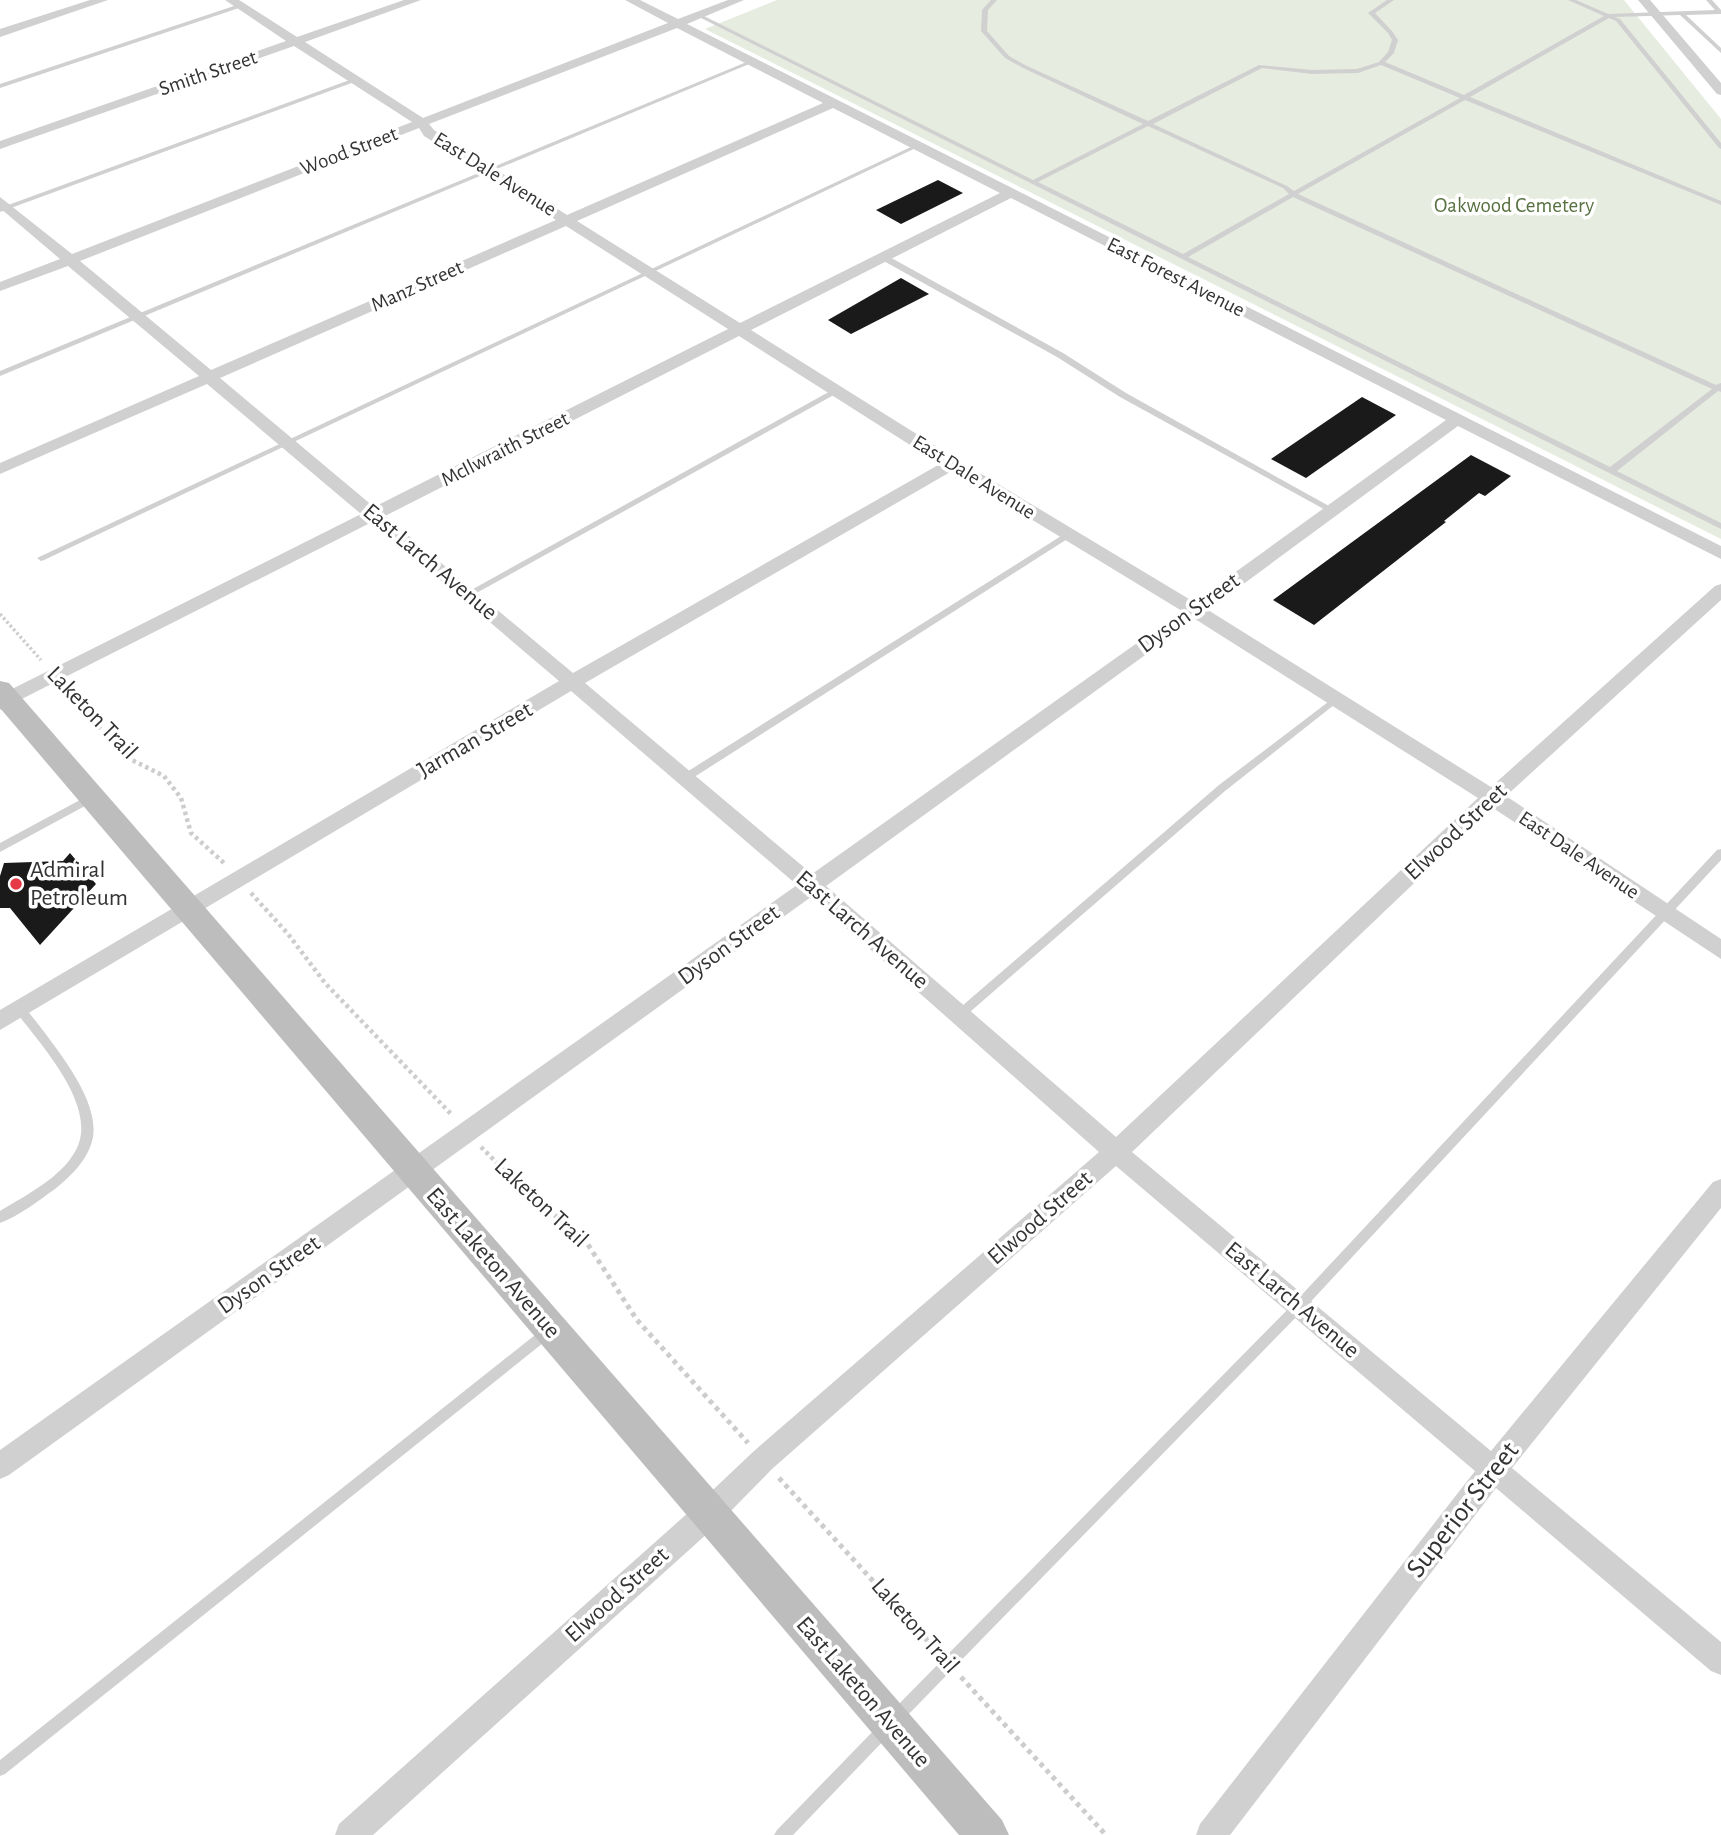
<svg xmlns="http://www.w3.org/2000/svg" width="1721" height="1835" font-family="'Alegreya Sans',sans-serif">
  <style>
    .green { fill: #e6ecdf }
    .building { fill: #1a1a1a }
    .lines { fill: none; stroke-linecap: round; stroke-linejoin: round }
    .path-far2 { stroke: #cdcdcd; stroke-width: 3.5; stroke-dasharray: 2.5 2.5; stroke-linecap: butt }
    .path-far1 { stroke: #cdcdcd; stroke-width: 4.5; stroke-dasharray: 3.5 3.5; stroke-linecap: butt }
    .path { stroke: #cdcdcd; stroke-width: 5; stroke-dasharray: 4.5 4.5; stroke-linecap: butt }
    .service { fill: #d0d0d0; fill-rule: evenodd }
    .minor { fill: #d0d0d0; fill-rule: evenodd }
    .secondary { fill: #bdbdbd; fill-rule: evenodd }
    .poi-dot { fill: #e63946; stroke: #fff; stroke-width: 2.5 }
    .labels { text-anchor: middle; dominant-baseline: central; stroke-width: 7; stroke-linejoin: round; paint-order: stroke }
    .far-street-label { font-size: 21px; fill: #333; stroke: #fff }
    .far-park-label { font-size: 21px; fill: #56703f; stroke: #fff }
    .street-label { font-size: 24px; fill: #333; stroke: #fff }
    .poi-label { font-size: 24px; fill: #333; stroke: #fff; text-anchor: start }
    .near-street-label { font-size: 28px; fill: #333; stroke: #fff }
  </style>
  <rect width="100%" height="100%" fill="#fff"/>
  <path class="green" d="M777 0H1624L1721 119V539L705 29Z"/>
  <path class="building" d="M938 180 963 193 901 224 876 210Z
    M901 278 929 294 851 334 828 320Z
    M1362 397 1396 415 1306 478 1271 459Z
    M1471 455 1511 476 1485 496 1479 493 1444 521 1446 522 1314 625 1273 600Z
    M70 853 96 884 40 945 10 908H0V876L4 863 63 861Z"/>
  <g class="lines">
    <path class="path-far2" d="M0 614 41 660
      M67 691 76 701"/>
    <path class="path-far1" d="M75 700 126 757 164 776 181 798 191 833 224 863
      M251 893 288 934 325 983 452 1115
      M481 1147 535 1201"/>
    <path class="path" d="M533 1199 583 1237 637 1320 748 1443
      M779 1478 936 1650
      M961 1677 1106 1835"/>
    <path class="service" d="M991 0H997L988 10 987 31 1009 56 1027 66 1148 121 1259 65 1312 70 1357 69 1379 62 1388 52 1392 40 1388 33 1368 13 1387 0H1394L1375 13 1392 31 1398 40 1394 53 1385 62 1464 95 1604 16 1568 0H1576L1608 14 1715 10 1706 0H1712L1721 10V14L1686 15 1721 48V53L1680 15 1615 17 1620 19 1721 143V149L1719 148 1616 21 1609 18 1470 97 1721 201V205L1465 100 1298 194 1716 385 1721 383V392L1718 391 1617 471 1721 523V529L695 15 700 14 1033 180 1143 124 1023 68 1005 58 981 31 982 10ZM1381 65 1460 98 1294 191 1287 186 1153 124 1262 68 1312 74 1358 73ZM1148 126 1283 188 1289 194 1183 254 1038 182ZM1293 197 1712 389 1610 467 1188 257Z
      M240 4 243 6 242 7 0 88V84Z
      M749 61 754 62 0 376V371Z
      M355 78 358 80 357 81 0 212V208Z
      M915 145 920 146 44 560 41 561 37 558Z
      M880 255H886L1063 353 1126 393 1338 511 1334 514 1331 513 1120 397 1057 357 880 259Z
      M834 389H837L841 391 471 596H465L464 594Z
      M1069 531 1073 534 1072 536 688 781H682L680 778 682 775Z
      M1336 696 1339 697 1341 699 1339 701 1225 791 963 1018 959 1020 955 1018 954 1015 955 1012 1219 785Z
      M93 793 98 797 96 800 0 852V843Z
      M1721 849V860L1303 1310 901 1722 896 1724 891 1722 889 1717 891 1712 1295 1302 1717 850Z
      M20 1004 24 1006C47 1037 100 1096 93 1137 89 1159 71 1176 55 1189 38 1201 19 1216 0 1223V1211C26 1195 61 1178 76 1150 99 1107 41 1045 16 1012L15 1009 16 1006Z
      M549 1325 553 1327 555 1331 553 1335 5 1774 0 1776V1760L545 1327Z
      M885 1722 890 1724 892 1729 890 1734 793 1835H774L777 1830 880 1724Z"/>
    <path class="minor" d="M90 0H108L0 37V29Z
      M225 0H239L297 37 404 0H421L305 42 423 118 668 23 625 0H640L678 19 728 0H744L687 24 1721 546V559L1458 426 1208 610 1491 787 1715 586 1721 584V600L1506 796 1721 939V959L1493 808 1132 1152 1491 1451 1713 1182 1721 1179V1208L1512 1468 1721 1642V1675L1711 1671 1496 1488 1230 1835H1196L1200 1824 1475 1471 1116 1166 772 1469 719 1523 373 1835H335L339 1824 699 1503 754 1451 1099 1152 811 897 9 1475 0 1479V1450L797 885 571 691 0 1030V1010L559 681 372 522 0 710V695L361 514 207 384 0 474V463L199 376 68 266 0 291V282L60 259 0 208V197L72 254 412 122 294 46 0 149V141L286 41ZM677 28 823 103 567 215 434 130 429 124ZM833 108 1000 193 740 323 577 221ZM419 128 424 136 556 220 211 370 80 261ZM1011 198 1446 420 1194 602 958 460 751 330ZM566 226 728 329 374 507 220 378ZM739 336 940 464 573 673 385 516ZM952 471 1182 611 812 874 585 683ZM1195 619 1478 798 1116 1137 826 886Z
      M1638 0H1650L1721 83V95L1717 94Z"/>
    <path class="secondary" d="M0 681 9 683 1002 1820 1009 1835H959L0 708Z"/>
  </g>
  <circle class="poi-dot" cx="16" cy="884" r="7"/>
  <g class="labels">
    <g class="far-street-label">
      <text transform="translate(208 73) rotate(-19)">Smith Street</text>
      <text transform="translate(349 151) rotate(-21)">Wood Street</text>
      <text transform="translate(495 174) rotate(32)">East Dale Avenue</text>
      <text transform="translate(1176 277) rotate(27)">East Forest Avenue</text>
      <text transform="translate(417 286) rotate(-24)">Manz Street</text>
      <text transform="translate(505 449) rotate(-27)">McIlwraith Street</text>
      <text transform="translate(974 477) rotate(32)">East Dale Avenue</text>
      <text transform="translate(1579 855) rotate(34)">East Dale Avenue</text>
    </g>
    <g class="far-park-label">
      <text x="1514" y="205">Oakwood Cemetery</text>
    </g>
    <g class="street-label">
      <text transform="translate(430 562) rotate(40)">East Larch Avenue</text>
      <text transform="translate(1189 613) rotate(-36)">Dyson Street</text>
      <text transform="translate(92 713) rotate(46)">Laketon Trail</text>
      <text transform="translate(475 740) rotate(-30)">Jarman Street</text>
      <text transform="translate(1456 832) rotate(-43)">Elwood Street</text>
      <text transform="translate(862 930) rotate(41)">East Larch Avenue</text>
      <text transform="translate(729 945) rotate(-36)">Dyson Street</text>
      <text transform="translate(541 1203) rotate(43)">Laketon Trail</text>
      <text transform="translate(1040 1218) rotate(-41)">Elwood Street</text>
      <text transform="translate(493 1263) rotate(49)">East Laketon Avenue</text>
      <text transform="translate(269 1275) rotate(-35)">Dyson Street</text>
      <text transform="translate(1292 1300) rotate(40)">East Larch Avenue</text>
      <text transform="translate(617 1595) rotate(-42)">Elwood Street</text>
      <text transform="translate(915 1626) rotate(48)">Laketon Trail</text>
      <text transform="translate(863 1692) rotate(49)">East Laketon Avenue</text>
    </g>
    <g class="poi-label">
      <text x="30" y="870">Admiral<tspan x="30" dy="28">Petroleum</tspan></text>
    </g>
    <g class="near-street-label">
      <text transform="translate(1463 1510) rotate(-52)">Superior Street</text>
    </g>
  </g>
</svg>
